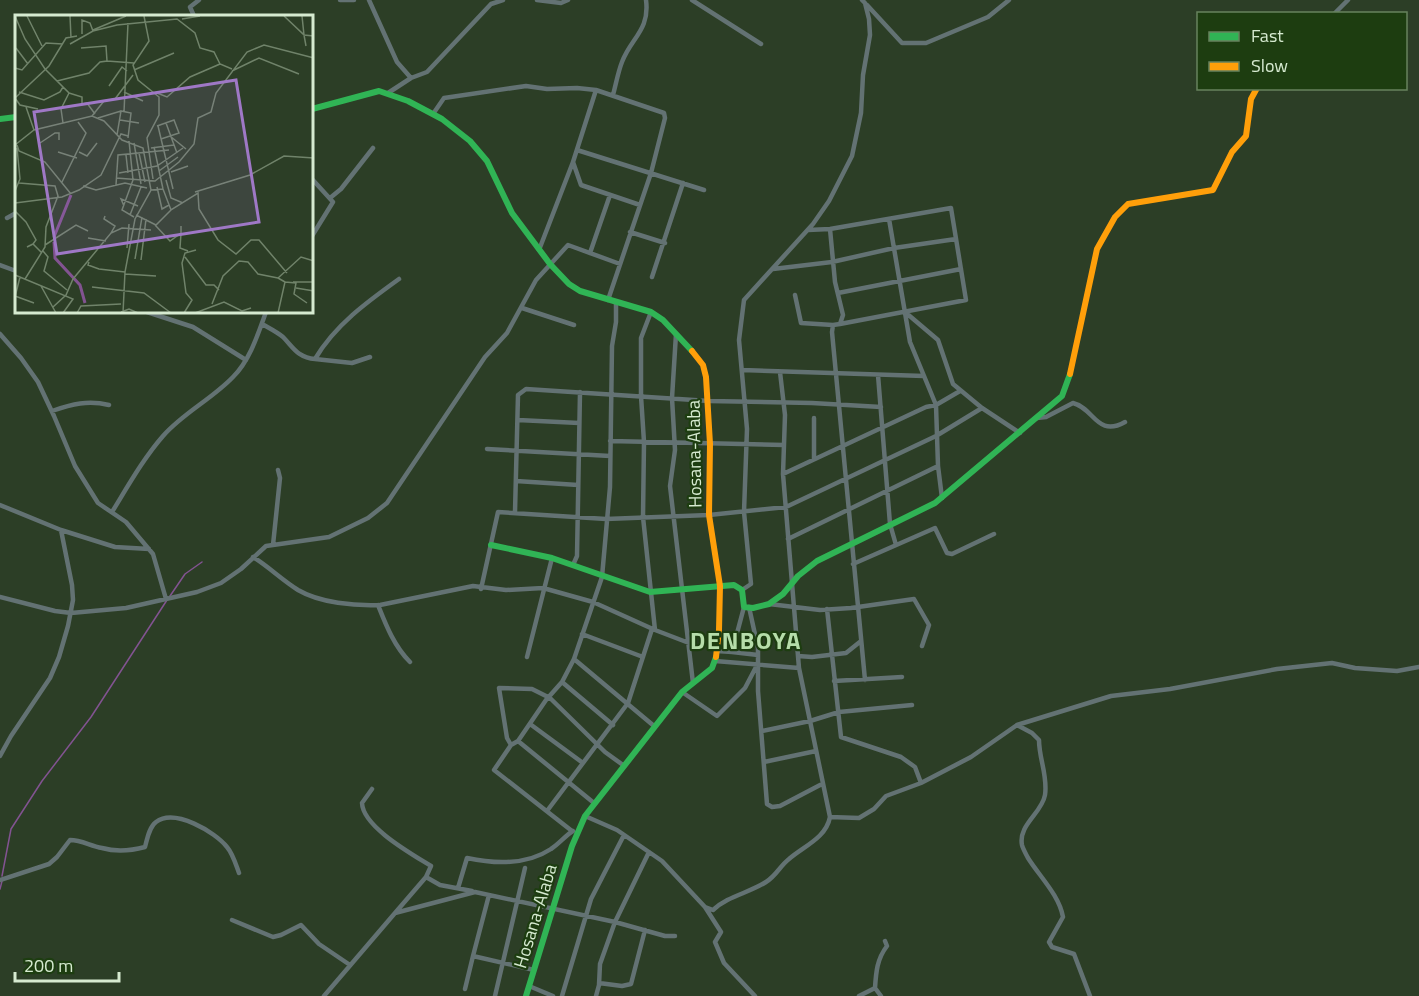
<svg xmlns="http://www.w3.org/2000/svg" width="1419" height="996" font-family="'Titillium Web',sans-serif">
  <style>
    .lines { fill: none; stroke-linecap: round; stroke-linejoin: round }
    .stream { stroke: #825391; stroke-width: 1.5 }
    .street { stroke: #637273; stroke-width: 4.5 }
    .fast { stroke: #30b455; stroke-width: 6 }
    .slow { stroke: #ff9f0a; stroke-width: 6 }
    .labels { text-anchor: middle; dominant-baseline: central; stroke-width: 4.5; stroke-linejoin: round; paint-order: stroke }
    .street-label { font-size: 18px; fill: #d6ead0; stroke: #1d3d10 }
    .district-label { font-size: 24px; font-weight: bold; letter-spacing: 1.5px; fill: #b6dda9; stroke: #1d3d10 }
    .inset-river { fill: none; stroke: #825391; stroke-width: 3 }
    .inset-road { fill: none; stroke: #70836a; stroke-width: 1.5 }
    .view { fill: #9f78c6; fill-opacity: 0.15; stroke: #9f78c6; stroke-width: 3 }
    .inset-edge { fill: none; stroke: #d6ead0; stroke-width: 3 }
  </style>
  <rect width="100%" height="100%" fill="#2c3e26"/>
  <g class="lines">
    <path class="stream" d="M170 596 185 574 202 562
      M2 876 11 829 42 781 91 717 167 600
      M0 889 2 881"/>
    <path class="street" d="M340 0H354
      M369 0 397 62 411 78
      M537 0 561 3 568 0
      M692 0 761 44
      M867 5 902 43H926L988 17 1009 0
      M1334 14 1348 0
      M194 16 190 7 199 0
      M388 93 411 78 427 72 491 4 503 0
      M613 95C616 84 618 72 622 62 631 38 650 30 646 0
      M433 114 444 98 526 86 547 89 577 88 596 90
      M577 150 704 190
      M573 162 581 185 640 205
      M312 179 333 202 312 236
      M330 198 341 189 373 148
      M7 218 16 213
      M889 219 910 342 936 405 938 466 942 498
      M830 229 835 282 843 315 840 324 833 325 832 332 865 680
      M808 230 830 229 951 208 966 300 840 324
      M630 232 665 243
      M539 250 573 162 596 90 664 113 665 118 651 173 608 300
      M590 253 610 195
      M0 265 16 271
      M773 269 832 262 894 248 956 239
      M652 277 683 183
      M838 293 961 269
      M795 295 801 323 833 325
      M522 308 574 325
      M147 312 193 327 246 360
      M651 312 641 338V396L644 442 643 517 655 630
      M905 312 938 340 953 384 982 408 1020 433
      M262 324C269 328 277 332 283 337 293 347 298 358 315 359 335 325 367 302 399 279
      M0 334 21 358 38 382 54 416 75 466 98 503 126 522 153 554 166 599
      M676 334 672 398 675 450 670 486 693 683
      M315 359 352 363 370 357
      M742 370 924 376
      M780 372 785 415 783 474 799 668
      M878 375 890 524 896 545
      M52 411C72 404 88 400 109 405
      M1037 418 1046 417 1073 403C1094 408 1097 438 1125 422
      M518 420 579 423
      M610 441 784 445
      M487 449 610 456
      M814 459V418
      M783 474 926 407 936 405 960 391
      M516 481 578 485
      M0 505 61 530 72 585 73 600 68 626 59 657 50 678 11 736 0 756
      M112 512C128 486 143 459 163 436 183 413 212 399 233 377 250 360 258 334 266 312
      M515 512 518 395 526 389 709 401 812 403 881 407
      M61 530 115 547 149 549
      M788 539 938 466
      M273 545 280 478 278 470
      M253 557C269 567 282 580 298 590 320 603 355 606 380 605L473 586 506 590 543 588 593 602 655 630 689 643
      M853 564 935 528 947 553 952 554 994 534
      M573 565 577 556 580 392
      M481 589 498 512 606 519 709 515 786 507 936 436 982 408
      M742 590 751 584 744 512 747 429 739 340 744 300 813 224 829 201 852 156 861 113 863 75 870 35 869 19 865 3 862 0
      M0 597 55 611 71 613 126 608 197 592 221 583 241 569 266 546 329 537 368 518 387 503 485 357 507 333 536 280 568 245 620 264
      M769 604 820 610 851 608 914 599 929 625 922 646
      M378 605C386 625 394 646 410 662
      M749 607 758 648V691L767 804 772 807 780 806 822 784
      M827 609 841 737 901 757 915 767 921 783
      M582 634 643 657
      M717 651 732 652 744 607
      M732 652 758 655
      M798 656 812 657 846 653 861 641
      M527 657 552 558
      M574 659 654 726
      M715 661 799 668 830 817 859 818 874 809 886 796 921 783 971 757 1017 725 1032 733 1039 740C1039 759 1048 776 1045 795 1042 813 1018 825 1022 845 1023 849 1026 854 1028 858 1040 877 1059 895 1063 917L1049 942 1052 947 1074 954 1090 996
      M834 681 902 677
      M562 682 613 725
      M682 692 717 716 745 688 756 667
      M530 724 583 763
      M1017 725 1111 696 1170 689 1277 669 1332 663 1355 668 1397 671 1419 667
      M762 731 810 721 839 712 912 705
      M518 741 594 803
      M511 745 507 738 499 688 532 689 550 698 605 752 623 765
      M764 762 816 751
      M372 789 362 803C363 827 412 854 431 866L426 877 395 913
      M547 811 628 703 652 629
      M585 816 617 830 662 861 705 907 713 910C728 896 749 893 766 882 776 876 780 866 789 859 804 846 826 838 830 817
      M572 831 494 770 511 745 518 741 546 700 562 682 574 659 602 577 610 487 612 346 616 322V302
      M426 877 440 885 472 891
      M0 880 49 864 57 857 70 840C82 840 90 846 102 848 116 852 130 851 145 847 147 840 149 827 156 822 175 808 215 832 227 847 233 854 236 865 239 873
      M458 888 467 858C495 864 527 865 551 849 559 844 566 835 573 831
      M489 895 473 956 534 970
      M705 907 721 932 715 942 724 963 755 996
      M232 920 273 937 281 935 301 925 319 944 350 965
      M599 983 622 986 631 984 645 930
      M529 986 553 996
      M875 988 881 996
      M465 989 473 956
      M324 996 395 913 475 892 615 922 665 936H675
      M495 996 525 868
      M562 996 591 899 624 835
      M596 996 599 985 600 964 615 922 649 852
      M859 996 875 988C876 972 877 959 887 946L885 941"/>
    <path class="fast" d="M312 109 379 91 408 101 442 119 470 141 487 161 512 213 550 264 569 284 580 291 651 312 663 320 692 351
      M0 119 16 117
      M491 545 552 558 650 592 734 585 742 590 744 607 753 608 769 604 783 594 798 576 817 561 935 503 1062 396 1070 374
      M526 996 572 846 585 816 682 692 712 668 716 657"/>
    <path class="slow" d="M692 351 703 365 706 377 710 444 709 515 720 586 719 630 716 657
      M1070 374 1097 249 1115 217 1128 204 1213 190 1232 152 1246 136 1251 99 1257 88"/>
  </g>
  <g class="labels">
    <g class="street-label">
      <text transform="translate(694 454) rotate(-91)">Hosana-Alaba</text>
      <text transform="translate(535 916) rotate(-73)">Hosana-Alaba</text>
    </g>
    <g class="district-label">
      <text x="746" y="640">DENBOYA</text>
    </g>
  </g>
  <g transform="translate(15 15)">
    <rect width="298" height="298" fill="#2c3e26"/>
    <path class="inset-river" d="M39 222 56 180M39 227 40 243 65 270 70 288"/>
    <path class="inset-road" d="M0 1 10 24 30 54 54 78 46 94 48 108M12 1 27 31M55 1 56 23M129 1 134 26 118 50 123 65 144 82V100L132 123 138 164M269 1 289 20 291 31M287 1 289 20 299 21M167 4 185 1M78 15 111 1M67 19V5L75 8 78 16M55 29 78 16 102 10 162 4 180 18 185 33 199 37 205 49 217 54M1 33 13 49M92 46 119 48M0 53 7 55 31 28 48 29M119 55 159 38M217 56 244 43 284 59M42 66 74 58 85 47 92 46 91 31 66 33M94 71 107 52 112 56M4 77 29 85 45 77 48 72M109 77 128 86M54 78 67 82V89L72 88 80 99M142 78 152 82 175 62 205 49M0 83 34 51 51 23 62 21M0 83 5 90 23 94M11 92 19 115M109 97 113 8M77 101 89 86 100 84 118 60M83 103 106 96M105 105 124 108M151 108 162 138M142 111 159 105 164 118 146 124M143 111 158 174M102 120 106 96 116 98 113 123M155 121 171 134M114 126 118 165 107 195 119 202M25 128 40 118H44V125M119 128 126 169M0 130 19 115 77 101 89 106 107 125 128 133 136 175 120 204 110 257 108 298M2 130 4 136 30 147 56 179M139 132 148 174M136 133 159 130M43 137 62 143M64 137 72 141 82 128M124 138 130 167M111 140 113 158M144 156 163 142M156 157 173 151M104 158 142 151 168 133M101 163 140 166 164 147 179 129 183 103 196 97 201 78 232 37 249 30 299 43M151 165 156 183 168 188M47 167 71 118 63 107M4 168 40 171 43 181 31 212 30 232 10 264M101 170 103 140 154 135M68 171 81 175 110 168 132 173M142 172 147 194 154 190M136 175 148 174 156 195 183 178 184 194 203 225 221 239 236 225H244L272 258M0 176 5 164 2 133M180 177 235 160 269 141 299 143M0 188 47 182 64 175 86 160 106 119 113 121M109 191 106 184 123 191M0 196 11 207 21 225 18 229M115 200 126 172M121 200 141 210 156 195M90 201 89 204 100 211 96 218M140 210 155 226 166 218V211M166 218 165 233 173 236M73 223 91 226M30 230 61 210 73 216M12 232 18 229 26 237M112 233 114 209M28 236 33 242 29 256 52 275M170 242 191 270H199L204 275M120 244 127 202M126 245 131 204M74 247 73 250 84 254 110 257M110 259 141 261M0 260 58 284 48 298M270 267 281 268 279 279 292 288M278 267H299M26 271 41 298M77 272 129 278 156 298M281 273 299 276M0 281 19 288M0 282 5 262M197 289 208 261 224 246 233 247 243 259 263 263M38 292 51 280 58 264 96 218 107 213 136 215M106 297 114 294 123 298M62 298 66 291 106 289M169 298 177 285 171 278 167 248 170 238 181 235M180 298 209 287 227 296 236 293M263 298 270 267 263 263 286 242 299 246"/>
    <path class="view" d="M221 65 244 207 42 239 19 97Z"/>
    <rect width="298" height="298" class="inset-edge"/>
  </g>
  <rect x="1197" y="12" width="210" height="78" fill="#1d3d10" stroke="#67825d" stroke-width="1.5"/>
  <rect x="1209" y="32" width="30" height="9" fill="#30b455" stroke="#67825d" stroke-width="1.5"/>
  <text x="1251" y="42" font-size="18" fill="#d6ead0">Fast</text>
  <rect x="1209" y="62" width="30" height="9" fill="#ff9f0a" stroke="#67825d" stroke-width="1.5"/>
  <text x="1251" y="72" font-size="18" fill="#d6ead0">Slow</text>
  <path d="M15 972v9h104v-9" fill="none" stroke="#d6ead0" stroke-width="3"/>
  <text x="24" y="972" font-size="18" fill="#d6ead0" stroke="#1d3d10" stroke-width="4.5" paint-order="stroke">200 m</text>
</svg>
